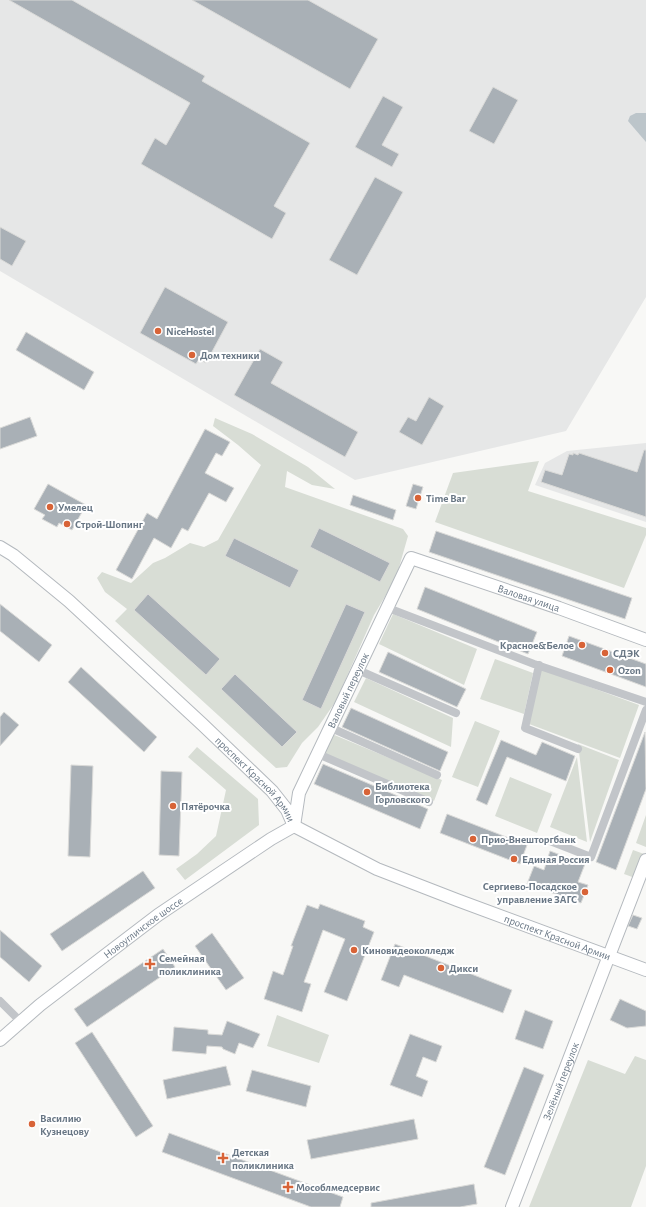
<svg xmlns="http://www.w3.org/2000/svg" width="646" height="1207" font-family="'Alegreya Sans',sans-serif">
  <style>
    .built { fill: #e6e7e7 }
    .green { fill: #d8ddd5 }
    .water { fill: #bcc5ca }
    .building { fill: #a9b0b6; stroke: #dadad8 }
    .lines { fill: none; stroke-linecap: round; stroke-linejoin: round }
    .secondary-casing { stroke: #b4b9be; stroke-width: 14 }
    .street { stroke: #c2c5c9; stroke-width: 8 }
    .secondary { stroke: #fff; stroke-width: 12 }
    .poi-dot { fill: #d86337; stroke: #fff; stroke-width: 1.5 }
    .labels { text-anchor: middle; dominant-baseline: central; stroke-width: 4; stroke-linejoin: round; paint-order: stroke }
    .poi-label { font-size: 11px; font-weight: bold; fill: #697785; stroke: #fff; text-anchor: start }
    .street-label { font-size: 11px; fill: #697785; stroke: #fff }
  </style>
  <rect width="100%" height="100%" fill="#f8f8f6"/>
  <path class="built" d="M0 0H646V297L566 431 355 480 0 271Z
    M646 443V522L535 485 545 463 567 451Z"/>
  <path class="green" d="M215 418 252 434 308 467 335 489 312 485 287 471 285 487 403 529 408 536 396 578 374 615 336 701 318 727 302 743 287 767 276 768 115 621 127 609 105 592 97 578 102 572 131 583 153 563 165 558 190 543 204 547 218 540 261 465 238 445 213 426Z
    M539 461 528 491 646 528V535L624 588 435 522 453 473Z
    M393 614 477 649 464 685 379 644Z
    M495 659 533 673 524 714 480 699Z
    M541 669 639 705 620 758 529 724Z
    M366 678 453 718 451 747 354 702Z
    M475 721 500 731 478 787 452 777Z
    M332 734 442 780 434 801 324 753Z
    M578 744 619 760 590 842Z
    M197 747 258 799 259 825 185 880 176 869 197 854 216 836 226 790 188 757Z
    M577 757 587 842 550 827Z
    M510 777 552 794 537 833 495 816Z
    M646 815V847L636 843Z
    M633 850 644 854 635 878 624 874Z
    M277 1015 329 1035 319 1063 267 1046Z
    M635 1056 646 1060V1166L631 1207H529L588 1060 625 1074Z"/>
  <path class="water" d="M636 113H646V142L628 121 630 116Z"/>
  <path class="building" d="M9 0H72L205 76 202 81 310 143 274 206 286 213 272 239 141 164 155 138 166 145 190 103Z
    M192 0H308L378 39 350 89Z
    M493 87 518 100 494 144 469 131Z
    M383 96 403 107 382 145 399 154 392 167 355 147Z
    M375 177 403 192 357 275 329 260Z
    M0 227 26 241 12 266 0 259Z
    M165 287 228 322 206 363 199 359 196 364 140 333Z
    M26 332 94 372 84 390 16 350Z
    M260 349 283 362 271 383 358 432 345 457 234 395Z
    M429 397 444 406 422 445 399 432 408 417 416 421Z
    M30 417 37 436 0 449V428Z
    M205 429 230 442 222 456 216 453 205 473 234 488 226 502 209 493 188 531 182 528 171 548 154 538 132 579 116 570 147 513 157 519Z
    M644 450H646V517L541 482 545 470 562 475 569 454 573 455V453L578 455 579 453 637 472Z
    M48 484 86 505 72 530 59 523 57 527 42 519 45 515 34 509Z
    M413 484 423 487 416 509 406 506Z
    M353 495 396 510 393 520 350 505Z
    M319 528 390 563 380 582 310 547Z
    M436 531 632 598 625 619 429 552Z
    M234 538 299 570 290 588 225 556Z
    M425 587 537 632 528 654 417 609Z
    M148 594 220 659 206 675 134 610Z
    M0 604 52 645 39 662 0 631Z
    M346 604 365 612 321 709 302 700Z
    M569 636 646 664V687L562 656Z
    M388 652 466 689 457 707 379 672Z
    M81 667 157 737 144 752 68 682Z
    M235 674 297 732 282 747 221 689Z
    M351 708 448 752 440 771 342 727Z
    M4 712 19 725 0 746V717Z
    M645 732 646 789 616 870 596 862Z
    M501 740 536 755 542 742 575 756 566 781 507 757 487 805 476 800Z
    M323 764 428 809 420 829 314 784Z
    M71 765 93 766 90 857 68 856Z
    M161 771 182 772 179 856 159 855Z
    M447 814 527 845 520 864 440 833Z
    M550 851 585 864 578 882 588 885 581 903 527 884 534 866 544 870Z
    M143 871 155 888 62 951 50 934Z
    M320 904 365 921 363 927 374 932 347 1001 324 992 345 939 323 930 304 982 311 984 302 1012 264 999 273 971 283 975 293 946H291L307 905 318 909Z
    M633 915 642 918 637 929 628 926Z
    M0 930 42 966 29 982 0 957Z
    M212 933 244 978 226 990 195 946Z
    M395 944 512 990 503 1013 404 975 399 987 381 980Z
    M163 949 175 967 87 1027 74 1009Z
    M620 999 646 1011V1026L627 1028 610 1020Z
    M525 1010 553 1021 543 1049 515 1039Z
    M227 1021 260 1034 253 1048 239 1043 235 1054 223 1049 222 1047 207 1046 206 1054 172 1051 174 1027 208 1030V1034L222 1035Z
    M92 1032 153 1126 136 1137 75 1043Z
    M410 1034 442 1046 436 1062 423 1057 416 1076 428 1081 422 1097 390 1085Z
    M226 1066 231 1085 167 1099 163 1080Z
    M524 1067 544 1075 505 1175 484 1167Z
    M252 1070 311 1086 306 1107 246 1091Z
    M414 1119 418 1139 311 1159 307 1140Z
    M169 1133 343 1197 340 1207H311L162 1152Z
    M474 1184 477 1204 460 1207H371V1203Z"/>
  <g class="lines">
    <defs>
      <g id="secondary">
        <path id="s1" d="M0 547 13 555 69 601 202 724 272 791 287 810 294 826 377 869 457 900 646 970"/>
        <path id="s2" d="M294 826 299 793 411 558 559 608 646 640"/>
        <path id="s3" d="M0 1040 40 1005 158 915 271 839 294 826"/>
        <path id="s4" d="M512 1207 646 860"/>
      </g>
    </defs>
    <use href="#secondary" class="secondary-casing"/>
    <path class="street" d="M388 608 534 664 646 702
      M539 665 525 728 578 749
      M358 670 456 713
      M329 727 437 775
      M318 754 429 802
      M550 841 591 857 646 710
      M0 1001 20 1021"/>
    <use href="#secondary" class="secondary"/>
  </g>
  <g class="poi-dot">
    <circle cx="158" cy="331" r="4"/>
    <circle cx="192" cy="355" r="4"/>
    <circle cx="418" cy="498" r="4"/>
    <circle cx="50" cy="507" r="4"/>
    <circle cx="67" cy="524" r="4"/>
    <circle cx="582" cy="645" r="4"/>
    <circle cx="605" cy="653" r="4"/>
    <circle cx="610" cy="670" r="4"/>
    <circle cx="367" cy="792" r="4"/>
    <circle cx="173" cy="806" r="4"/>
    <circle cx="473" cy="839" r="4"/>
    <circle cx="514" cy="859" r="4"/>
    <circle cx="585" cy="892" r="4"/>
    <circle cx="354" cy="950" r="4"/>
    <path d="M148 958h4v4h4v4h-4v4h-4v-4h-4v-4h4z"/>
    <circle cx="441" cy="968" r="4"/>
    <circle cx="32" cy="1124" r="4"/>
    <path d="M221 1152h4v4h4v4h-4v4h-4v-4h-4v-4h4z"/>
    <path d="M286 1181h4v4h4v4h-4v4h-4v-4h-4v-4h4z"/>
  </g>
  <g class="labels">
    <g class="poi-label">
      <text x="166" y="331">NiceHostel</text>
      <text x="200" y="355">Дом техники</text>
      <text x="426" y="498">Time Bar</text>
      <text x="58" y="507">Умелец</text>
      <text x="75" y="524">Строй-Шопинг</text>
      <text x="574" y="645" text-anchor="end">Красное&amp;Белое</text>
      <text x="613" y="653">СДЭК</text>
      <text x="618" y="670">Ozon</text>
      <text x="375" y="786">Библиотека<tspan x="375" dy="13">Горловского</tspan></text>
      <text x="181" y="806">Пятёрочка</text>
      <text x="481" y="839">Прио-Внешторгбанк</text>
      <text x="522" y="859">Единая Россия</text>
      <text x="577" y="886" text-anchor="end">Сергиево-Посадское<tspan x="577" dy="13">управление ЗАГС</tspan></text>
      <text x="362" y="950">Киновидеоколледж</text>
      <text x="159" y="958">Семейная<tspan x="159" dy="13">поликлиника</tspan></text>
      <text x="449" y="968">Дикси</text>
      <text x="40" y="1118">Василию<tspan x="40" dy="13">Кузнецову</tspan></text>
      <text x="232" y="1152">Детская<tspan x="232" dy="13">поликлиника</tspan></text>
      <text x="296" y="1187">Мособлмедсервис</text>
    </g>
    <g class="street-label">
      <text stroke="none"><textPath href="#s2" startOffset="418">Валовая улица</textPath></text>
      <text stroke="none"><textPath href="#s2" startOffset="147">Валовый переулок</textPath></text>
      <text stroke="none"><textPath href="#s1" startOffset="346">проспект Красной Армии</textPath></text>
      <text stroke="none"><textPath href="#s3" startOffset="182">Новоугличское шоссе</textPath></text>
      <text stroke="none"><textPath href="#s1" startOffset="694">проспект Красной Армии</textPath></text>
      <text stroke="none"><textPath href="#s4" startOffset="135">Зелёный переулок</textPath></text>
    </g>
  </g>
</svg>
